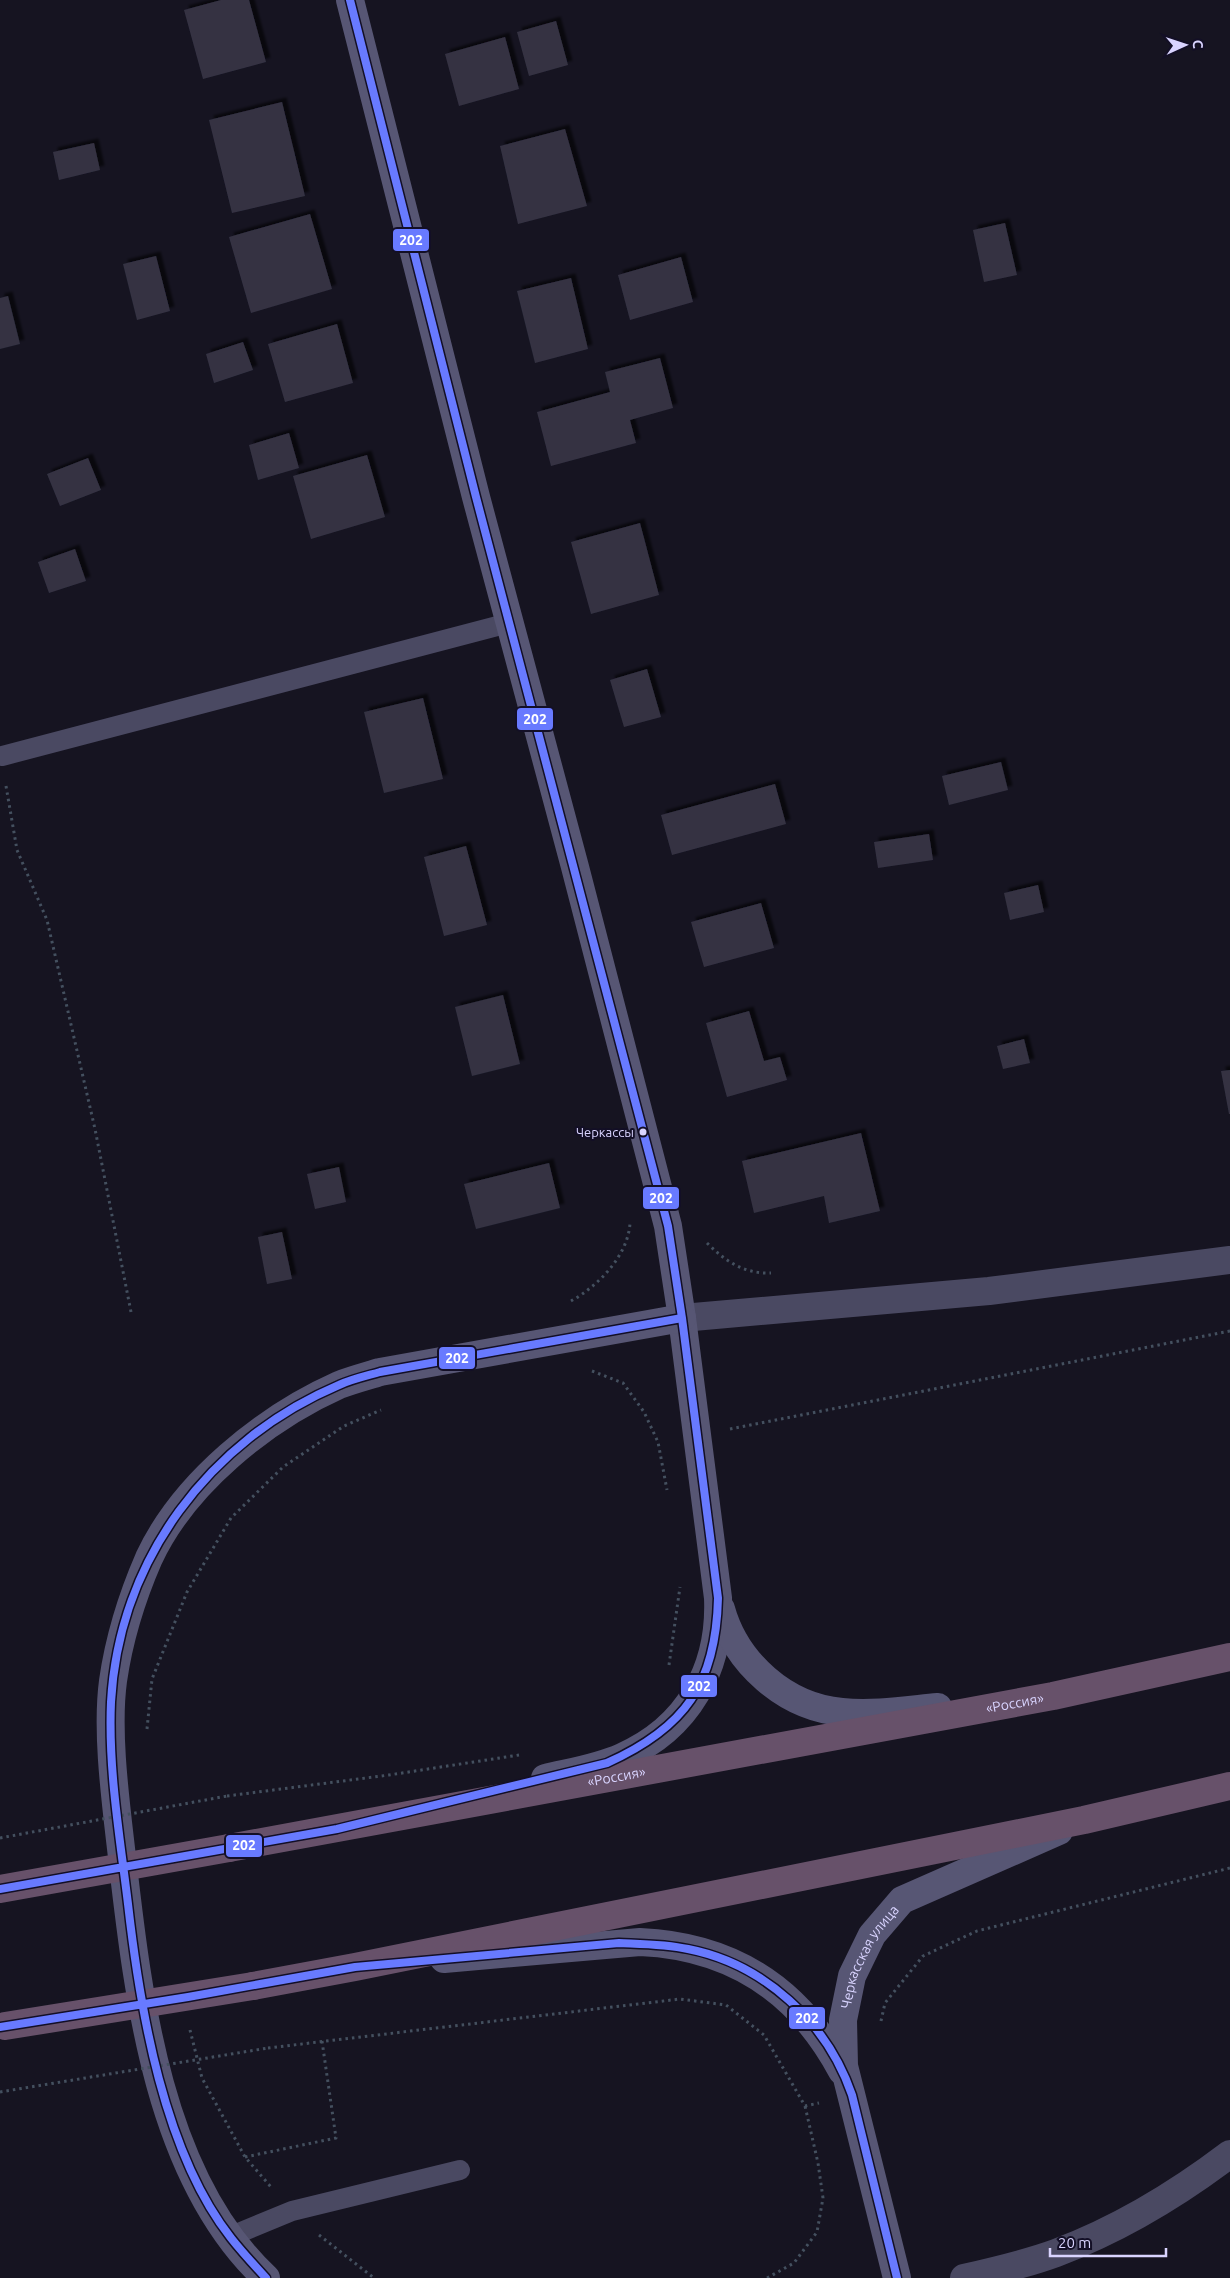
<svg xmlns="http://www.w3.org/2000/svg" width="1230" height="2278" font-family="Ubuntu,sans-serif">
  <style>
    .building { fill: #343243; filter: url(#shadow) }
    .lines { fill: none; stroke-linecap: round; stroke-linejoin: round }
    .path { stroke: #44505f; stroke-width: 3; stroke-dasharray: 2.5 4; stroke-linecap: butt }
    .lane { stroke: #4a4962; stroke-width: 20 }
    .street { stroke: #4a4962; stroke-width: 28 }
    .secondary { stroke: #575674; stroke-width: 28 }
    .highway { stroke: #67516a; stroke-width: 28 }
    .path-bridge { stroke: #44505f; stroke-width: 3; stroke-dasharray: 2.5 4; stroke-linecap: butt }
    .highway-bridge { stroke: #67516a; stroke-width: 28 }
    .bus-1-casing { stroke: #130f26; stroke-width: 11 }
    .bus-1 { stroke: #687aff; stroke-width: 8 }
    .bus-dot { fill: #d9d4ff; stroke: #130f26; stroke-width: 2 }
    .labels { text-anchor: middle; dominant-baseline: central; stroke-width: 4; stroke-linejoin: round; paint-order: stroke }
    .bus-label { font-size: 13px; fill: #d9d4ff; stroke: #130f26; text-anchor: end }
    .street-label { font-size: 14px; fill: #d9d4ff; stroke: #130f26 }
    .line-badge { stroke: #130f26; stroke-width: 2 }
    .badge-label { font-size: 14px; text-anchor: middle; font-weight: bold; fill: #fff }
  </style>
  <defs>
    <filter id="shadow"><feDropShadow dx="4.5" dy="-4.5" stdDeviation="1" flood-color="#0009"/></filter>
  </defs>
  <rect width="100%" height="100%" fill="#161421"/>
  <path class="building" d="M221 0H249L266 62 203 79 184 10Z
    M556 21 568 65 529 76 517 32Z
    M505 37 519 89 459 106 445 54Z
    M282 102 305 196 232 213 209 120Z
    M565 129 587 206 518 224 500 146Z
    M94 143 100 170 59 180 53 152Z
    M310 214 332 289 251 313 229 237Z
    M1005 223 1017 275 984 282 973 230Z
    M156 256 170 311 137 320 123 264Z
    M681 257 693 302 630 320 618 275Z
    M571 278 588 349 535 363 517 291Z
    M8 296 20 344 0 349V298Z
    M337 324 353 383 285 402 268 344Z
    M243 342 253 370 214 383 206 354Z
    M660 358 673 408 630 420 636 443 551 466 537 412 610 392 605 372Z
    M289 433 299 468 258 480 249 445Z
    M367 455 385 517 311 539 293 476Z
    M88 458 101 490 60 506 47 474Z
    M640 523 659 595 591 614 571 542Z
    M75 549 86 581 49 593 38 562Z
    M647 669 661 717 624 727 610 680Z
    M423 698 443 779 384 793 364 712Z
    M1001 762 1008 790 949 805 942 776Z
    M775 784 786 824 672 855 661 815Z
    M929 834 933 860 878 868 874 842Z
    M466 846 487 925 444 936 424 857Z
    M1038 885 1044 912 1010 920 1004 893Z
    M761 903 774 948 704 967 691 922Z
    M503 995 520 1064 472 1076 455 1007Z
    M749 1011 764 1061 780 1057 787 1080 727 1097 706 1023Z
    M1024 1039 1030 1063 1003 1069 997 1046Z
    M1230 1070V1114H1229L1221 1071Z
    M861 1133 880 1211 829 1223 824 1196 754 1213 742 1161Z
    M549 1163 560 1208 476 1229 464 1184Z
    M339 1167 346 1202 315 1209 307 1174Z
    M282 1232 292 1279 267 1284 258 1237Z"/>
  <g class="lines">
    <path class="path" d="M6 786 17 850 47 920 95 1129 131 1312
      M707 1243C725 1261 744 1274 771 1273
      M571 1301C598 1286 628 1256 630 1223
      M592 1371 623 1383 644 1412 658 1442 667 1490
      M730 1429 1230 1331
      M669 1665 680 1587
      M147 1729 152 1679 187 1592 231 1518 283 1467 344 1426 381 1410
      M227 1796 389 1775 519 1755
      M881 2021 885 2003 923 1956 977 1931 1230 1868
      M190 2030 202 2078 245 2157 271 2187
      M268 2048 680 1999 726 2005 764 2035 805 2106 819 2103
      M245 2157 336 2138 322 2041
      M319 2235 374 2278
      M767 2278 794 2263 817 2232 823 2198 818 2163 805 2106"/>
    <path class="lane" d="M2 756 509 623
      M229 2237 292 2211 460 2170"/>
    <path class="street" d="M682 1318 989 1291 1230 1260
      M964 2278C995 2271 1026 2264 1056 2253 1120 2229 1176 2195 1230 2154"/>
    <g class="secondary">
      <path d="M350 0 476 497 575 867 668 1226 682 1318 718 1598C721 1669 688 1728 622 1757 598 1768 570 1772 545 1778"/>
      <path d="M721 1609C736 1663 785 1707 842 1712 874 1715 906 1710 938 1707"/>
      <path d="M444 1959 640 1942C732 1946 799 1990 842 2071"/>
      <path d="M266 2278C158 2177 138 1996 122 1857 116 1804 106 1733 113 1681 119 1639 132 1597 149 1558 184 1483 265 1418 339 1385 352 1380 367 1376 380 1372L682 1318"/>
      <path id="s1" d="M897 2278 844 2066 843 2020 852 1976 872 1935 902 1900 1059 1831"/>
    </g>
    <g class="highway">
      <path id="s2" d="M229 1848 1053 1696 1230 1657"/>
      <path d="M253 1986 355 1967 1084 1820 1230 1786"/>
    </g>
    <path class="path-bridge" d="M0 1838 227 1796
      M0 2092 268 2048"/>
    <path class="highway-bridge" d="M0 1889 229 1848
      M5 2026 253 1986"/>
    <defs>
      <path id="bus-1" d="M0 1889 337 1829 607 1763C685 1728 716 1684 718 1598L682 1318 668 1226 476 497 350 0
        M0 2027 188 1997 355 1967 619 1943C642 1944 665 1944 688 1949 764 1964 827 2022 852 2095L897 2278
        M266 2278C254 2265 242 2252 231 2238 164 2153 140 2010 128 1904 120 1838 108 1769 111 1702 119 1560 209 1440 339 1385 352 1379 366 1376 380 1372L682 1318"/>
    </defs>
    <use href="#bus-1" class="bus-1-casing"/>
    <use href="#bus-1" class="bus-1"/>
  </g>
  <circle class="bus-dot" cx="643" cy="1132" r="4.5"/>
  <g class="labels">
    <g class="bus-label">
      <text x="634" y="1132">Черкассы</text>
    </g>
    <g class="street-label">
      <text stroke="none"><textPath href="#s2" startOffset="799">«Россия»</textPath></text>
      <text stroke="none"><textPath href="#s2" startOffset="394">«Россия»</textPath></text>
      <text stroke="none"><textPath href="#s1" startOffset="334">Черкасская улица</textPath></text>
    </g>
  </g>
  <g class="line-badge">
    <rect x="392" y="228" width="38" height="24" rx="5" fill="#687aff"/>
    <rect x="516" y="707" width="38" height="24" rx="5" fill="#687aff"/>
    <rect x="642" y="1186" width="38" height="24" rx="5" fill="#687aff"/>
    <rect x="438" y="1346" width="38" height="24" rx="5" fill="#687aff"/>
    <rect x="680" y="1674" width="38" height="24" rx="5" fill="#687aff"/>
    <rect x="225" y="1834" width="38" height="24" rx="5" fill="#687aff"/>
    <rect x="788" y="2006" width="38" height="24" rx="5" fill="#687aff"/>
  </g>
  <g class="badge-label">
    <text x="411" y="245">202</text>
    <text x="535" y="724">202</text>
    <text x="661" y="1203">202</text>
    <text x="457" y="1363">202</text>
    <text x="699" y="1691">202</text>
    <text x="244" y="1850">202</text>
    <text x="807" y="2023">202</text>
  </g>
  <g transform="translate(1185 45) rotate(87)" stroke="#130f26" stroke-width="4" paint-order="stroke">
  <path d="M0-4L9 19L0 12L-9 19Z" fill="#d9d4ff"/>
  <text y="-8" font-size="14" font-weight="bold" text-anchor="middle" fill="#d9d4ff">С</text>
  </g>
  <path d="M1050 2248v8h116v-8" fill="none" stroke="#d9d4ff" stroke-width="2.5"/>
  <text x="1058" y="2248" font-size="15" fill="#d9d4ff" stroke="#130f26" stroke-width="4" paint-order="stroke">20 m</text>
</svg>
